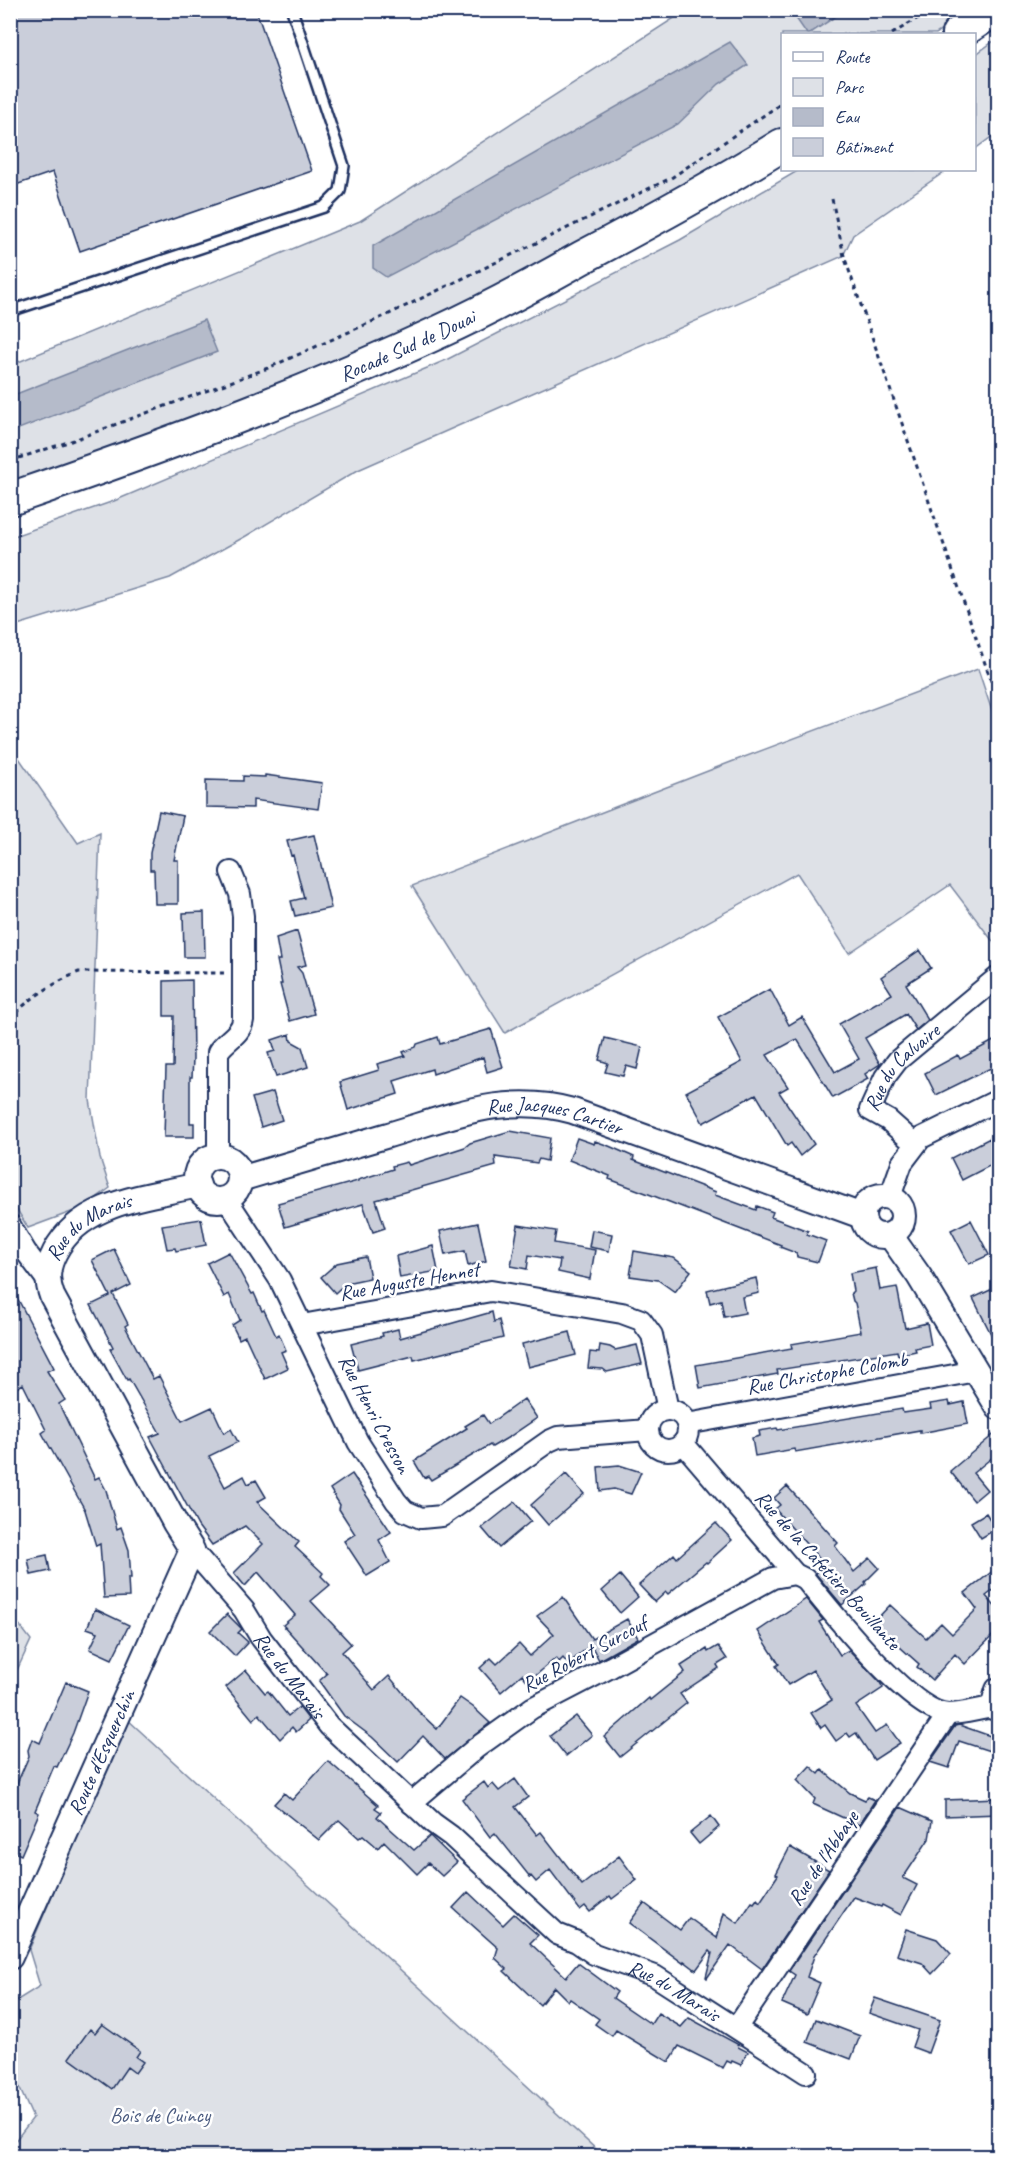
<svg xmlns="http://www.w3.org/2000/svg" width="1009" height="2167" font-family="Caveat,sans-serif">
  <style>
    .green { fill: #dee1e7; stroke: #7c88a2; stroke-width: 1.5 }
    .water { fill: #b5bbca; stroke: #77839f; stroke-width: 1.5 }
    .building { fill: #caceda; stroke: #1b2f5e; stroke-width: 1.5 }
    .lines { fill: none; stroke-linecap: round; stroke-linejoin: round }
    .service-casing { stroke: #1b2f5e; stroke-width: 14 }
    .minor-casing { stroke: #1b2f5e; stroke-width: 24 }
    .tertiary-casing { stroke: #1b2f5e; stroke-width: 28 }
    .trunk-casing { stroke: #1b2f5e; stroke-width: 36 }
    .path { stroke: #1b2f5e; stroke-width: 3; stroke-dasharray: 4.5 4.5; stroke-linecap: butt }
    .service { stroke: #fff; stroke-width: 9 }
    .minor { stroke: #fff; stroke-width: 20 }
    .tertiary { stroke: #fff; stroke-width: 24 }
    .trunk { stroke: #fff; stroke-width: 32 }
    .labels { text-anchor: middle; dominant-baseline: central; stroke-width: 5; stroke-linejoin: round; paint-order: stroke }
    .street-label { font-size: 21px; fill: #1b2f5e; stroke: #fff }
    .park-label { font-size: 21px; fill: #4c5c80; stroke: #fff }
  </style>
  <rect width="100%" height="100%" fill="#fff"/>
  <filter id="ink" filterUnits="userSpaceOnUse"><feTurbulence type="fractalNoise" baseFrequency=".0167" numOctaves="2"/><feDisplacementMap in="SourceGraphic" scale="12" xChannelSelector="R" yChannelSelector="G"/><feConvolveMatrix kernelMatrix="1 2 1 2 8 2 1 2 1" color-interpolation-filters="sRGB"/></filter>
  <g filter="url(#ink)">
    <path class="green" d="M685 11H971L936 34H782V134L521 278 270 392 11 486V365L360 221Z
      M998 38V132L975 149V55Z
      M799 170H947L853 235 843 256 358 470 246 536 170 578 11 627V537L114 501 446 360 680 240Z
      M978 669 998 729V948L950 885 849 953 797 873 505 1033 412 886 731 762Z
      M10 745 78 843 100 833 90 1100 100 1158 110 1188 82 1208 28 1228 10 1198Z
      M11 1614 31 1640 11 1683Z
      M127 1719 599 2152 600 2156H11V2146L33 2118 11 2069V2004L40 1986 29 1950Z"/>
    <path class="water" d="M791 11H844L809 34H807Z
      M730 42 748 65 719 84 678 124 386 277 373 268V246Z
      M204 320 217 352 11 432V396Z"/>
    <path class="building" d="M10 10H256L312 171 80 251 53 172 10 187Z
      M265 775 322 783 318 809 253 800V808L206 807V780L243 781V776L265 777Z
      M159 811 183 816 174 860H178V904H155L154 870H150V853Z
      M314 835 331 908 295 916 291 901 304 898 293 855 291 856 287 841Z
      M204 912 205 957H184L183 913Z
      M297 931 306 965 297 967 302 973 314 1014 290 1021 280 984H282L277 960H280L276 938Z
      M920 950 931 968 906 984 928 1020 916 1030 906 1014 865 1038 880 1064 865 1074 868 1079 833 1098 797 1039 767 1055 788 1087 779 1092 814 1144 800 1156 791 1143 787 1146 756 1094 703 1123 686 1092 742 1062 718 1017 770 989 789 1025 802 1017 835 1072 859 1059 839 1024 892 994 881 977Z
      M192 980 193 1059 192 1077H190V1123H194V1137H164L166 1067H173L174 1016H164V981Z
      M491 1029 503 1067 487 1072 483 1057 433 1074 432 1069 394 1081 398 1094 348 1110 340 1082 379 1070 377 1064 405 1056 403 1052 416 1047 417 1044 438 1037 440 1044Z
      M290 1034 291 1041 302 1047 308 1067 276 1077 268 1053 275 1051 272 1040Z
      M605 1038 642 1047 637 1069 626 1066 623 1076 605 1072 608 1063 599 1060Z
      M999 1038V1064L936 1095 925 1073 958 1055 960 1059Z
      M273 1092 282 1120 261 1127 252 1098Z
      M510 1131 550 1138 547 1161 539 1159 537 1163 495 1157 496 1166 376 1200 385 1228 373 1232 363 1204 285 1227 278 1203 358 1181V1180L393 1169 392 1166 407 1162 409 1165 465 1147 470 1143Z
      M577 1138 594 1144 595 1141 609 1146 634 1157 633 1160 716 1192 715 1195 756 1210 757 1206 773 1212 771 1217 808 1231 807 1234 826 1241 818 1262 797 1257 796 1253 780 1247 781 1245 646 1193 609 1179 610 1176 569 1160Z
      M990 1138 999 1153V1161L962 1180 951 1158Z
      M201 1219 206 1245 176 1251 175 1248 167 1249 162 1225Z
      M971 1220 989 1255 969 1264 951 1230Z
      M478 1223 486 1261 468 1266 465 1251 445 1255 440 1231Z
      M518 1225 556 1231 554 1243 595 1250 590 1279 558 1272 560 1260 529 1255 527 1269 511 1266Z
      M592 1230 612 1234 609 1251 589 1247Z
      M433 1246 438 1271 400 1278 396 1256Z
      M114 1249 131 1285 113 1294 128 1324 125 1326 153 1379 159 1376 182 1421 212 1407 224 1433 231 1429 238 1442 209 1456 225 1487 244 1476 248 1484 256 1480 266 1497 257 1502 299 1542 295 1547 323 1573 321 1576 330 1585 311 1601 351 1644 342 1652 374 1690 389 1676 418 1711 437 1729 460 1698 473 1707 490 1723 445 1759 423 1736 398 1762 372 1737 344 1716 319 1681 327 1674 283 1625 295 1615 258 1572 245 1586 234 1573 263 1544 245 1526 212 1545 198 1526 150 1437 160 1433 129 1379 127 1380 110 1349 113 1347 91 1305 110 1296 92 1260Z
      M634 1251 674 1258 691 1271 675 1292 658 1280 630 1276Z
      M229 1252 252 1294 254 1293 262 1311 264 1310 276 1336 279 1334 286 1350 281 1352 288 1368 265 1379 245 1336 239 1339 232 1325 240 1320 229 1294 224 1297 207 1263Z
      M366 1257 370 1278 346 1283 335 1293 321 1277 337 1263Z
      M876 1268 880 1290 897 1287 905 1328 927 1323 931 1345 915 1348 916 1351 898 1355 897 1351 777 1370 778 1374 700 1388 696 1365 792 1348 791 1344 861 1332 855 1303 853 1301 851 1293 853 1291 850 1273Z
      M756 1278 759 1293 742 1297 745 1313 724 1317 721 1300 710 1303 707 1290Z
      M10 1284 54 1368 47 1371 65 1400 59 1404 95 1479 99 1477 106 1490 117 1529 121 1527 129 1550 131 1578H128L129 1597 104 1598 100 1544 96 1546 85 1510 42 1433 46 1430 23 1384 15 1389 10 1381Z
      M999 1286V1350L973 1298Z
      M492 1312 494 1322 499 1320 503 1338 414 1360 413 1356 358 1370 351 1344 383 1336 382 1333 398 1329 400 1338Z
      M570 1332 576 1355 528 1367 522 1344Z
      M600 1345 610 1347 615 1350 637 1345 642 1364 607 1372 603 1369 588 1368 590 1352 599 1353Z
      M524 1399 537 1418 509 1437 492 1447 490 1445 431 1480 428 1476 424 1478 414 1461 467 1428 465 1426 483 1415 489 1424Z
      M949 1401 950 1405 964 1402 968 1424 920 1433V1430L795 1452 794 1449 755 1456 752 1438 760 1436 759 1431 777 1428 778 1430 902 1409 903 1413 931 1409 930 1404Z
      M999 1430V1452L973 1473 987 1490 974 1501 950 1471Z
      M619 1465 641 1472 631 1494 614 1489 600 1491 598 1467Z
      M352 1474 391 1532 379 1540 390 1562 367 1576 344 1541 355 1534 339 1509 340 1505 330 1489Z
      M566 1474 584 1494 548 1525 531 1505Z
      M787 1486 838 1543 835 1546 854 1572 870 1558 879 1568 865 1582 866 1584 842 1605 815 1573 825 1565 775 1509 780 1505 774 1498Z
      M515 1502 531 1521 499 1548 482 1528Z
      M986 1513 996 1529 981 1538 971 1522Z
      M716 1523 732 1540 707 1563 706 1562 668 1594 666 1592 655 1602 639 1585 674 1554 677 1558Z
      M47 1555 50 1571 31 1575 28 1559Z
      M999 1566V1586L986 1596 999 1611V1629L965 1664 955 1654 932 1680 917 1667 919 1664 873 1623 890 1605 926 1638 941 1623 952 1634 977 1609 965 1593Z
      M620 1575 638 1597 620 1613 602 1591Z
      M563 1597 592 1639 627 1619 638 1638 599 1660 591 1645 568 1664 563 1658 559 1662 556 1658 528 1682 522 1674 501 1692 480 1668 491 1658 497 1664 519 1644 530 1656 554 1634 537 1616Z
      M806 1599 823 1620 819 1622 840 1655 849 1650 879 1681 883 1688 856 1706 875 1733 887 1725 900 1743 874 1760 856 1733 850 1737 847 1733 836 1741 825 1725 821 1728 811 1713 832 1700 813 1670 788 1685 776 1666 779 1664 758 1631Z
      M95 1609 129 1625 112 1659 90 1649 98 1632 87 1628Z
      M227 1614 242 1629 238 1633 248 1642 235 1656 210 1631Z
      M718 1646 727 1659 717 1665 719 1668 680 1694 687 1703 620 1757 604 1737 649 1698 650 1700 685 1672 681 1666 707 1649 708 1652Z
      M246 1670 265 1693 268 1691 288 1716 299 1707 309 1720 296 1732 292 1727 280 1739 259 1714 253 1720 226 1687Z
      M66 1682 88 1691 73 1733 57 1767 54 1766 35 1811 39 1813 21 1855 10 1850V1799L29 1756 28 1750 32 1739 40 1743Z
      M576 1716 592 1735 566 1756 550 1736Z
      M959 1725 999 1739V1754L959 1741 949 1768 930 1762 955 1726Z
      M328 1761 378 1805 375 1808 381 1812 377 1817 414 1850 430 1836 457 1862 442 1876 428 1863 417 1874 384 1841 378 1848 363 1835 359 1838 339 1820 319 1840 274 1804 284 1793 292 1800Z
      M810 1766 819 1774 822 1770 850 1793 865 1800 868 1797 875 1800 859 1825 813 1804 815 1799 797 1780Z
      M515 1779 528 1797 515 1807 537 1835 541 1832 582 1885 619 1856 637 1880 612 1899 610 1896 590 1912 585 1906 580 1910 550 1870 536 1882 531 1876 530 1877 495 1833 490 1837 462 1799 484 1782 488 1788 493 1784 499 1791Z
      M999 1798V1814L945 1816V1800Z
      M900 1807 932 1821 929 1839 903 1878 917 1885 901 1915 882 1905 881 1907 854 1897 814 1956 807 1977 820 1983 807 2014 782 2003 795 1975 789 1971Z
      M711 1816 719 1827 699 1844 690 1833Z
      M790 1847 829 1870 762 1969 730 1945 707 1978 706 1977 712 1953 710 1951 696 1970 684 1961 683 1963 629 1923 644 1903 680 1930 689 1918 717 1938 724 1913 738 1923 752 1902 754 1903 757 1899 760 1902 778 1875 776 1874Z
      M468 1892 503 1925 514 1914 538 1935 530 1943 566 1977 578 1963 617 1992 613 1998 651 2024 658 2013 681 2027 689 2018 739 2045 738 2047 748 2052 741 2065 732 2061 731 2063 727 2061 723 2068 679 2046 669 2062 616 2030 612 2036 595 2024 599 2019 570 1999 568 2001 554 1987 540 2005 504 1971 507 1969 495 1958 498 1948 453 1908Z
      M906 1929 937 1939 951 1954 932 1974 922 1963 897 1955Z
      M875 1998 940 2020 928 2053 912 2047 918 2030 869 2013Z
      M816 2019 860 2036 851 2059 807 2042Z
      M102 2024 140 2051 136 2057 143 2062 135 2073 127 2067 112 2089 69 2058 90 2029 95 2033Z"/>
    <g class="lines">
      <defs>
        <path id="service" d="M10 311 324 207 340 191 344 166 292 10"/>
        <g id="minor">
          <path id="s1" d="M915 1144 888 1120 870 1110 885 1077 898 1060 998 977"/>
          <path d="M218 1156V1052C225 1040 241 1035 243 1020V916L240 894 231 872"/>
          <path d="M890 1197 902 1163 921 1138 998 1100"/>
          <path d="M226 1198 280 1280 358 1442 396 1501 405 1511 421 1518 442 1516 549 1441 558 1437 648 1430"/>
          <path d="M10 1225 26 1252 47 1280"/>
          <path d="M302 1325 491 1291 622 1313 641 1320 652 1335 668 1410"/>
          <circle cx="668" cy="1430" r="20"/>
          <path d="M687 1424 976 1371"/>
          <path d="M683 1443 795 1574 805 1579C829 1609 911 1712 948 1714 962 1714 979 1709 993 1707"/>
          <path id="s2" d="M192 1550 244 1610 261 1638 329 1726 433 1823 451 1836 557 1934 577 1942 594 1954 655 1976 806 2073"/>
          <path d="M411 1803 476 1748 532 1708 611 1667 773 1578 795 1574"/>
          <path d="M737 2027 948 1714"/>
        </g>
        <g id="tertiary">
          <circle cx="218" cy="1178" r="22"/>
          <path id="s3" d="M240 1179C288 1165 337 1150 385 1136 451 1117 504 1092 573 1111L862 1216"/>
          <circle cx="883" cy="1216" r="20"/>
          <path d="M890 1235 919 1276 998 1407"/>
          <path d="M998 1690 993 1707 998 1708"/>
          <path id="s4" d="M10 1957 192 1550 175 1523 52 1296C46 1280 47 1267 55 1252 81 1201 148 1197 198 1185"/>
        </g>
        <g id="trunk">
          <path d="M958 34 994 10"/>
          <path id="s5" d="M10 499C156 449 301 396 441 331 489 309 535 284 581 258 649 222 717 185 782 145"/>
        </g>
      </defs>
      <use href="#service" class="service-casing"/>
      <use href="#minor" class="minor-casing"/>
      <use href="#tertiary" class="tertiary-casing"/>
      <use href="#trunk" class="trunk-casing"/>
      <path class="path" d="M892 34 931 10
        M832 199 844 256 998 701
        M10 461 71 441 268 368 387 315 671 178 782 103
        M10 1019C26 1000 57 981 79 972L224 973"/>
      <use href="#service" class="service"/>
      <use href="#minor" class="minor"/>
      <use href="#tertiary" class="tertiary"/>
      <use href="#trunk" class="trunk"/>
    </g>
  </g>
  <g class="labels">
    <g class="street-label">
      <text stroke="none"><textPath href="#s5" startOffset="426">Rocade Sud de Douai</textPath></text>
      <text stroke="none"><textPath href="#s1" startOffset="111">Rue du Calvaire</textPath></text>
      <text stroke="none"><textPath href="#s3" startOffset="326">Rue Jacques Cartier</textPath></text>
      <text stroke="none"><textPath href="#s4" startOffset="825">Rue du Marais</textPath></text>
      <text transform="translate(409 1281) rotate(-10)">Rue Auguste Hennet</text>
      <text transform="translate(827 1373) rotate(-10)">Rue Christophe Colomb</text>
      <text transform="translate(375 1414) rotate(62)">Rue Henri Cresson</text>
      <text transform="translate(828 1570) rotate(48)">Rue de la Cafetière Bouillante</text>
      <text transform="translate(584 1654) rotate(-28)">Rue Robert Surcouf</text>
      <text stroke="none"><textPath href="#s2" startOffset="159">Rue du Marais</textPath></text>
      <text stroke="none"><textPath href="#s4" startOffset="224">Route d'Esquerchin</textPath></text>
      <text transform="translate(823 1858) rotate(-56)">Rue de l'Abbaye</text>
      <text stroke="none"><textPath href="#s2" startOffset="663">Rue du Marais</textPath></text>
    </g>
    <g class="park-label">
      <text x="160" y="2115">Bois de Cuincy</text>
    </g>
  </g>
  <rect width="1009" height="2167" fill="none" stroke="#fff" stroke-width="36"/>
  <rect x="18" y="18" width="973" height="2131" fill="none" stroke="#1b2f5e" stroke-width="2" filter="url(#ink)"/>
  <rect x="781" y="33" width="195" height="138" fill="#ffffff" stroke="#a4acbf" stroke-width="1.5"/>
  <rect x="793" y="52" width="30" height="9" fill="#ffffff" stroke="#a4acbf" stroke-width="1.5"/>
  <text x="835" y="63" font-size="18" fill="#1b2f5e">Route</text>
  <rect x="793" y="78" width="30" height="18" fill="#dee1e7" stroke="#a4acbf" stroke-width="1.5"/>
  <text x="835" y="93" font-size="18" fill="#1b2f5e">Parc</text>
  <rect x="793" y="108" width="30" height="18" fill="#b5bbca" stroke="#a4acbf" stroke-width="1.5"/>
  <text x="835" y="123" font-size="18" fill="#1b2f5e">Eau</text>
  <rect x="793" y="138" width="30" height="18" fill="#caceda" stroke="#a4acbf" stroke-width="1.5"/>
  <text x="835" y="153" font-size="18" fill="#1b2f5e">Bâtiment</text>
</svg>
